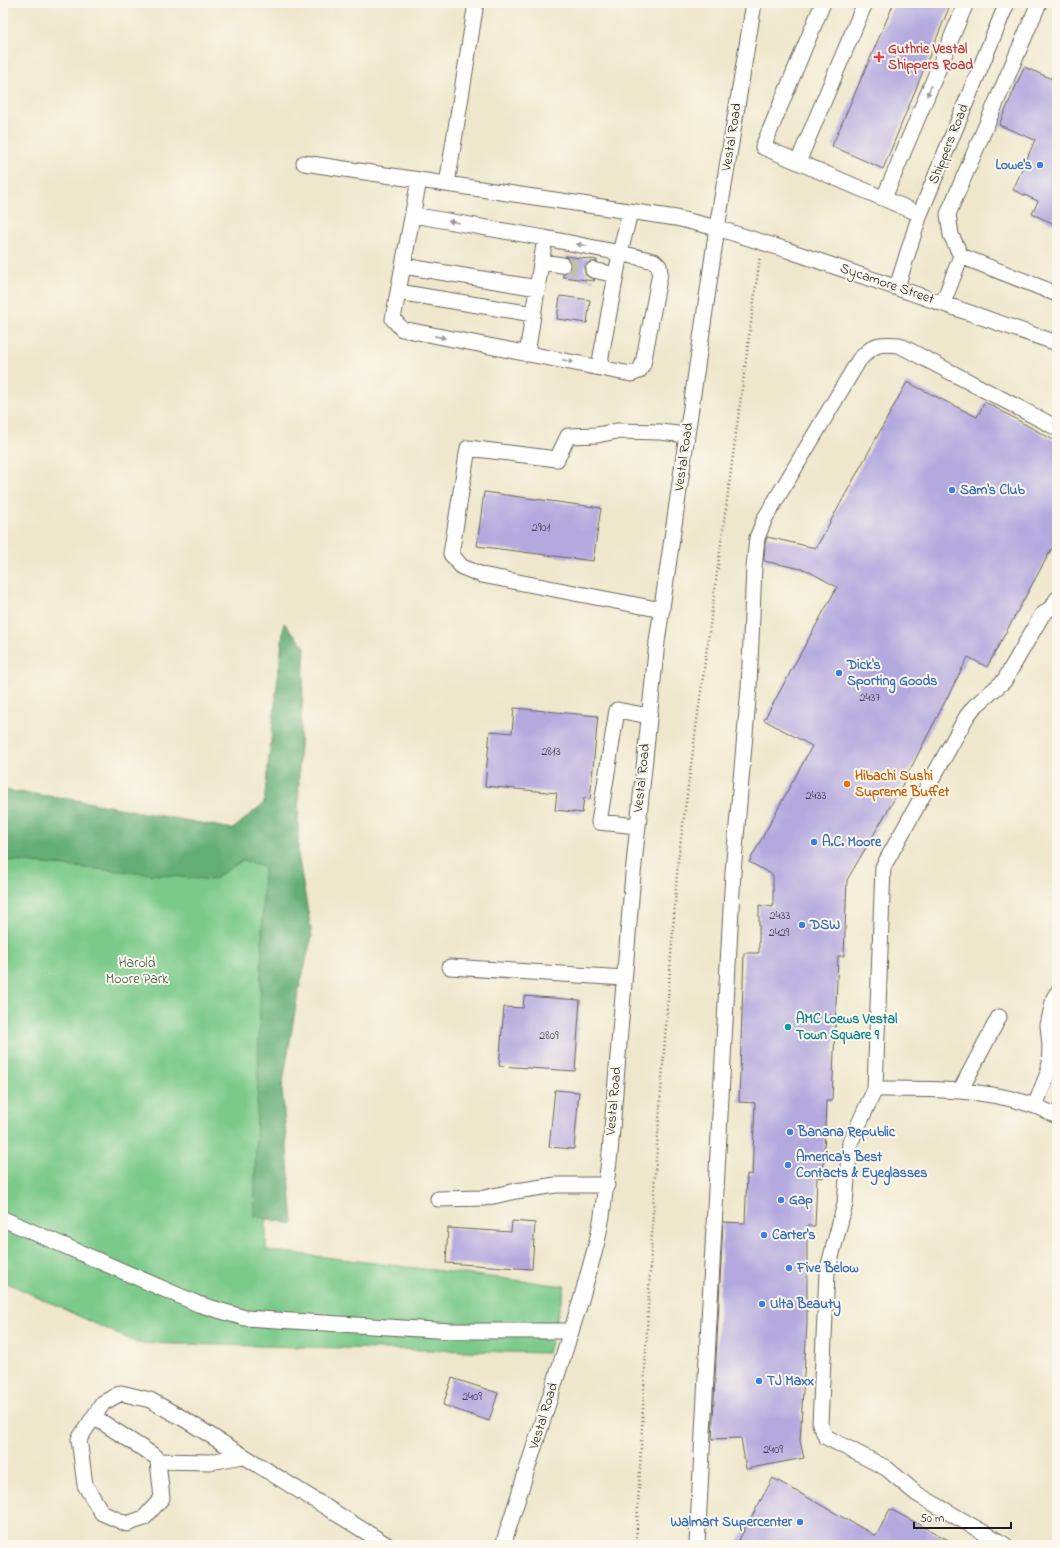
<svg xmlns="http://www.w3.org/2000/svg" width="1060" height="1548" font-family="'Indie Flower',sans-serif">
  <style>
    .green { fill: #7bca8a; stroke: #4c7353 }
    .forest { fill: #64ae76; stroke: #406549 }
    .building { fill: #b4a9df }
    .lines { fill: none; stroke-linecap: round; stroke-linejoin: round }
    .minor-tunnel { stroke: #c5bea9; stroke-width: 15; stroke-dasharray: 15 8; stroke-linecap: butt }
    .minor-casing { stroke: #66635a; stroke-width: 17 }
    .path { stroke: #66635a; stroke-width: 2.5; stroke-dasharray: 1 3; stroke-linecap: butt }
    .minor { stroke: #fff; stroke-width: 15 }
    .oneway { fill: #999 }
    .health-dot { fill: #e0444e; stroke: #fbf7ec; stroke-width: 1.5 }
    .shop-dot { fill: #3f7fe0; stroke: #fbf7ec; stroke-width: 1.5 }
    .food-dot { fill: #e8710a; stroke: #fbf7ec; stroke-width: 1.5 }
    .culture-dot { fill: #0f9aa8; stroke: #fbf7ec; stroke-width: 1.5 }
    .labels { text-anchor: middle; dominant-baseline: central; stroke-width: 4; stroke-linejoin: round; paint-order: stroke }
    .number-label { font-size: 12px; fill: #423f4d }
    .health-label { font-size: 14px; font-weight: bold; fill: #be3a42; stroke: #fbf7ec; text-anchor: start }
    .street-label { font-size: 14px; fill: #1c1c1c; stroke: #fbf7ec }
    .shop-label { font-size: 14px; font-weight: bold; fill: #366cbe; stroke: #fbf7ec; text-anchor: start }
    .food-label { font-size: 14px; font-weight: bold; fill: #c56008; stroke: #fbf7ec; text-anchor: start }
    .park-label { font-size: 14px; fill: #3d5942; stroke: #fbf7ec }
    .culture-label { font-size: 14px; font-weight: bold; fill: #0d838f; stroke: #fbf7ec; text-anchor: start }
  </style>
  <rect width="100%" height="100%" fill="#fbf7ec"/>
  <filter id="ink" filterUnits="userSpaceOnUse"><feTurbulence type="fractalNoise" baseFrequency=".025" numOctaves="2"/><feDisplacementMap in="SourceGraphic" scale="8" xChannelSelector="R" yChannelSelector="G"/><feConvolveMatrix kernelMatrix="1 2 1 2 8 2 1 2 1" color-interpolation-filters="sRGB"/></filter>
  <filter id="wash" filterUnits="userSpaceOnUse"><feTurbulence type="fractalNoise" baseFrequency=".012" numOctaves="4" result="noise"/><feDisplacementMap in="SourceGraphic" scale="16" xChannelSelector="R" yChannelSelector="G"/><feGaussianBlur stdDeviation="0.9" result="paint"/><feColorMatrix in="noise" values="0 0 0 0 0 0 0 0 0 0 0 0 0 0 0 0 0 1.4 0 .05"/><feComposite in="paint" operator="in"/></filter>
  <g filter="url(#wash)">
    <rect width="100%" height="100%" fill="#efe7cc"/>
    <path class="green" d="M3 834 275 839 266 1250 565 1286 548 1353 137 1343 3 1281Z"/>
    <path class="forest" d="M284 623 305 647 299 764 298 854 312 936 298 993 282 1088 293 1224 254 1216 264 867 243 860 212 880 3 860V790L70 799 233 829 264 803Z"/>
    <g id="blocks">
      <path class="building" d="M894 3H951L883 169 832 146Z
        M1024 67 1057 81V225L1032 214 1038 201 1013 190 1035 140 999 125Z
        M565 256 597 260V262H590L586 264 584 268 587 276 595 280 594 281 563 277V274L569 271 571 266 570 261Z
        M560 296 590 300 587 323 557 319Z
        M907 382 977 417 985 402 1057 442V539L987 667 968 657 898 793 847 880 844 956H838L832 1101H826L823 1178 817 1177 815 1226H807V1324L800 1441 804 1458 746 1469 741 1438 712 1439 723 1222 745 1223 747 1174 752 1175 755 1103 739 1102 744 953H759V905L773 907V875L749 862 812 746 764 720 837 587 806 570 764 561 765 544 767 537 816 548Z
        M484 492 601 508 593 561 477 546Z
        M514 708 598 716 590 799 584 798 582 813 555 810 557 793 485 786 490 731 512 733Z
        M524 996 580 1000 575 1071 499 1066 504 1007 523 1008Z
        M555 1090 579 1092 574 1149 549 1147Z
        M512 1221 535 1223 532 1269 446 1263 448 1228 511 1232Z
        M452 1378 498 1393 489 1421 443 1405Z
        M773 1478 876 1536 890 1509 958 1545H736Z"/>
    </g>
  </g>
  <g filter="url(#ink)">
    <use href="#blocks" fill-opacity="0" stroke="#66635a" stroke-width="1"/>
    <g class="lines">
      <path class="minor-tunnel" d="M562 265 593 270"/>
      <defs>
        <path id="minor" d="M823 3 763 147 920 214
          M798 162 865 3
          M304 163 676 218 717 228 787 250 1057 343
          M419 180 393 319 402 329 631 374 639 371 643 364 660 273 659 266 654 261 620 253 630 212
          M447 184 476 3
          M884 198 966 3
          M413 215 545 238 620 253 599 367
          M961 256 951 235 948 214 1039 3
          M542 262 562 265
          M403 266 538 288
          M593 270 616 275
          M897 287 920 214 1007 3
          M398 292 533 314
          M943 303 961 256 1057 294
          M527 354 545 238
          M662 610 482 575 462 567 451 554 468 448 557 459 568 436 597 435 617 431 660 432 687 435
          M637 826 599 822 617 710 649 716
          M450 967 624 978
          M875 1089C928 1089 984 1088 1035 1106 1043 1109 1050 1113 1057 1116
          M960 1091 999 1017
          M1035 1106 1049 1070 1050 1046 1048 1025 1054 998 1057 993
          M438 1199 484 1198 516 1191 556 1185H607
          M3 1219 198 1304 245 1318 451 1331H571
          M94 1417 156 1457 158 1461 162 1498 144 1518 127 1524 102 1513 85 1485 79 1439 103 1403 121 1393 150 1400 184 1419 387 1545
          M158 1461 210 1462 243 1456
          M503 1545 581 1300 597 1242 602 1216 610 1153 633 874 657 642 717 228 754 3
          M697 1545 733 872 749 688 754 567 757 538 765 518 859 360C874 344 878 343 899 345L1057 428
          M1005 1545 917 1494 886 1468 826 1437 820 1424 827 1272 845 1204 850 1143 875 1089 883 867 967 716 974 707 1004 681 1042 615 1053 606 1057 599"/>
      </defs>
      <use href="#minor" class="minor-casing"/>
      <path class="path" d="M636 1545 655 1174 678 861 760 256"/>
      <use href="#minor" class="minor"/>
    </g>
    <defs><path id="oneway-solid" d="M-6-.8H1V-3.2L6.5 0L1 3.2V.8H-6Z"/></defs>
    <g class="oneway">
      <use href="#oneway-solid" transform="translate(929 91) rotate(113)"/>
      <use href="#oneway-solid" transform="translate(454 222) rotate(-170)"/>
      <use href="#oneway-solid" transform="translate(582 245) rotate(-168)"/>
      <use href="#oneway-solid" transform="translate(440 337) rotate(11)"/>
      <use href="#oneway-solid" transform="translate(568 361) rotate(11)"/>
    </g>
  </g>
  <path class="health-dot" d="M877 51h4v4h4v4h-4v4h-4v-4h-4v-4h4z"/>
  <g class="shop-dot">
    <circle cx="1040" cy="165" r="4"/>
    <circle cx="952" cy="490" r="4"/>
    <circle cx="839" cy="673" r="4"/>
    <circle cx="814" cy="842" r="4"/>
    <circle cx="802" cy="925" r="4"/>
    <circle cx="790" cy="1132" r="4"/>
    <circle cx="788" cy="1165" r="4"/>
    <circle cx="781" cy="1200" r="4"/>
    <circle cx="764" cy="1235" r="4"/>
    <circle cx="789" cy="1268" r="4"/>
    <circle cx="762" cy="1304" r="4"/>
    <circle cx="759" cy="1381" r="4"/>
    <circle cx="800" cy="1522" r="4"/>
  </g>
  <circle class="food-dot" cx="847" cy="784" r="4"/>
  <circle class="culture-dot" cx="788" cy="1027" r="4"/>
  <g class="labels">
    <g class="number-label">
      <text x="541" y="528">2901</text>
      <text x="870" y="698">2437</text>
      <text x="551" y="752">2813</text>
      <text x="816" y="796">2433</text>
      <text x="780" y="916">2433</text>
      <text x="779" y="933">2429</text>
      <text x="549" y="1036">2809</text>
      <text x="472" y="1397">2409</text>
      <text x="773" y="1450">2409</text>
    </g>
    <g class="health-label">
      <text x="888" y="49">Guthrie Vestal<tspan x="888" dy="16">Shippers Road</tspan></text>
    </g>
    <g class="street-label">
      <text transform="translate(732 137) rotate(-81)">Vestal Road</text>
      <text transform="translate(949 144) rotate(-68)">Shippers Road</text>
      <text transform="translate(887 284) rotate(19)">Sycamore Street</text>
      <text transform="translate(684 457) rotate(-82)">Vestal Road</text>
      <text transform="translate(642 778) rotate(-84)">Vestal Road</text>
      <text transform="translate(614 1101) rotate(-85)">Vestal Road</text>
      <text transform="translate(544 1416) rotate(-73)">Vestal Road</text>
    </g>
    <g class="shop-label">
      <text x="1032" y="165" text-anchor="end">Lowe's</text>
      <text x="960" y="490">Sam's Club</text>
      <text x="847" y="665">Dick's<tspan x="847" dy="16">Sporting Goods</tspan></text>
      <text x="822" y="842">A.C. Moore</text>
      <text x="810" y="925">DSW</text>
      <text x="798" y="1132">Banana Republic</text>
      <text x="796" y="1157">America's Best<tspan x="796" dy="16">Contacts &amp; Eyeglasses</tspan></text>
      <text x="789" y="1200">Gap</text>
      <text x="772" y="1235">Carter's</text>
      <text x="797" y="1268">Five Below</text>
      <text x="770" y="1304">Ulta Beauty</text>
      <text x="767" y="1381">TJ Maxx</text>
      <text x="792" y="1522" text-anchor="end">Walmart Supercenter</text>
    </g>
    <g class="food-label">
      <text x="855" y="776">Hibachi Sushi<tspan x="855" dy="16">Supreme Buffet</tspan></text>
    </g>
    <g class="park-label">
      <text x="137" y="963">Harold<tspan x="137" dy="16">Moore Park</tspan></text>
    </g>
    <g class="culture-label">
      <text x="796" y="1019">AMC Loews Vestal<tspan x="796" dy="16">Town Square 9</tspan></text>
    </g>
  </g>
  <rect width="1060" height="1548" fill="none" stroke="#fbf7ec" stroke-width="16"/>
  <path d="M914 1522v6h97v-6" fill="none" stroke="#1c1c1c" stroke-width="2"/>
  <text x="920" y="1522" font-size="12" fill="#1c1c1c" stroke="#fbf7ec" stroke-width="3" paint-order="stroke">50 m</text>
</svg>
